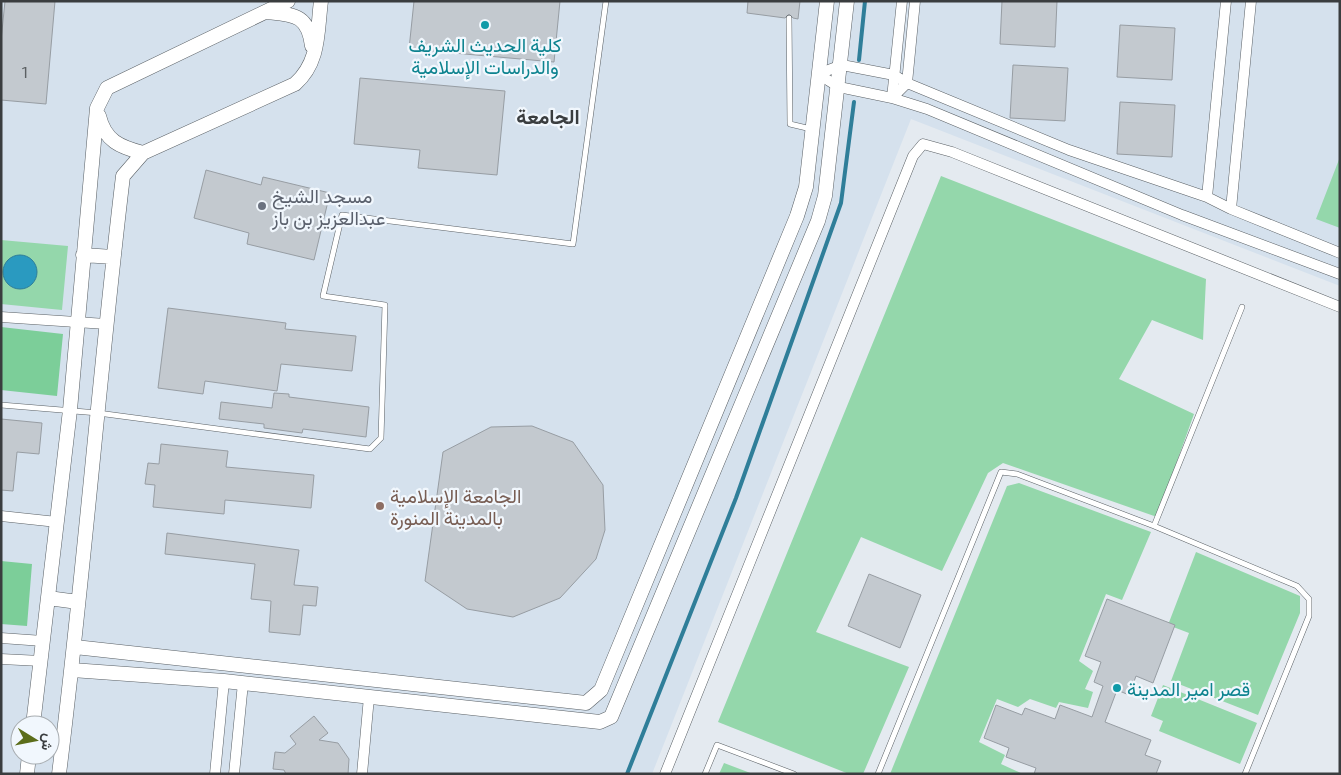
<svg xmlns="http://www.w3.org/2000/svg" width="1341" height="775" font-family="'Exo 2',Vazirmatn,sans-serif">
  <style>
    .built { fill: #d5e1ed; fill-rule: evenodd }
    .green { fill: #94d7ab }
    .forest { fill: #7cce99 }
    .water { fill: #2a9ac0; stroke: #2f7e99 }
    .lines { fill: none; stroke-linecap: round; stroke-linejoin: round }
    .stream { stroke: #2f7e99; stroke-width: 4 }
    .building { fill: #c3c9cf; stroke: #979da3 }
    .lane-casing { stroke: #5a6065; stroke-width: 6 }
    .street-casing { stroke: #5a6065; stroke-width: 11 }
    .secondary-casing { stroke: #5a6065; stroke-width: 15 }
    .lane { stroke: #fff; stroke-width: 5 }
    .street { stroke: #fff; stroke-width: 10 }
    .secondary { stroke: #fff; stroke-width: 14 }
    .culture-dot { fill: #0f9aa8; stroke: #f1f7fd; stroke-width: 2 }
    .worship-dot { fill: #6b7280; stroke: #f1f7fd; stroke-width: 2 }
    .education-dot { fill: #8d6e63; stroke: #f1f7fd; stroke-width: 2 }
    .labels { text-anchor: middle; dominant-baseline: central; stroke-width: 4.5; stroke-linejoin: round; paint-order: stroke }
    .number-label { font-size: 16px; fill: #5c6063 }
    .culture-label { font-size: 19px; fill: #0d838f; stroke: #f1f7fd }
    .worship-label { font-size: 19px; fill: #5b616d; stroke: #f1f7fd; text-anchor: start }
    .education-label { font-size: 19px; fill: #785e54; stroke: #f1f7fd; text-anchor: start }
    .neighbourhood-label { font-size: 20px; font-weight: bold; fill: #3a3d3f; stroke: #f1f7fd }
  </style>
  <rect width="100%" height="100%" fill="#e4eaf0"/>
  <path class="built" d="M1 1H1340V286L911 119 652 774H1ZM20 725H50V755H20Z"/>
  <path class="green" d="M1340 157V228L1316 219Z
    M941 176 1206 279 1203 340 1152 320 1119 379 1194 414 1157 517 1003 463 988 473 942 571 861 537 816 632 909 667 863 774H849L718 722Z
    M1 240 68 246 62 310 1 304Z
    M1019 483 1151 532 1122 600 1106 594 1079 661 1093 671 1085 689 1093 692 1088 708 1059 702 1056 708 1030 699 1018 707 997 699 979 742 1005 755 1001 764 1023 774H890L1007 486Z
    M1196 552 1300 596V613L1258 715 1171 681 1189 633 1168 625Z
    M1163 685 1257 723 1240 764 1159 731 1163 721 1151 716Z
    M724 763 753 774H719Z"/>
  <path class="forest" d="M1 327 63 334 57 396 1 390Z
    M1 561 32 564 27 626 1 624Z"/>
  <path class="water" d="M3 272a17 17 0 1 1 34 0a17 17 0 1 1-34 0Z"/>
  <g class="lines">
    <path class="stream" d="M859 60 865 1
      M627 774 736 498 841 203 854 102"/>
  </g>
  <path class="building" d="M5 1H55L46 104 1 100V41Z
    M414 1H560L554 62 409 49Z
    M748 1H800L798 19 793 18 789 14 785 18 747 13Z
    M1002 1H1057L1055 47 1000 44Z
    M1120 25 1175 28 1172 80 1117 77Z
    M1013 65 1068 68 1065 121 1010 118Z
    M360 78 505 91 497 175 418 168 420 150 354 144Z
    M1120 102 1175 105 1172 157 1117 154Z
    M206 170 261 185 263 177 330 193 314 260 247 244 249 233 194 218Z
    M168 308 286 323 285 329 356 336 352 371 281 364 277 391 205 381 203 394 158 388Z
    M274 393 289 394V397L369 407 366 437 303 429 302 433 264 428V424L219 419 221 402 272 408Z
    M1 419 42 423 39 454 17 452 13 491 1 490Z
    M532 426 573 442 603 485 605 530 596 559 560 598 513 617 467 609 425 581 443 452 491 427Z
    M161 444 228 451 226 467 314 475 311 508 225 500 224 514 153 507 155 485 145 484 148 463 159 464Z
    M167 533 299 550 294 585 318 587 316 606 303 605 300 635 269 632 271 601 251 599 255 564 165 554Z
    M869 574 921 595 900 648 848 626Z
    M1107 599 1175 625 1153 683 1136 676 1129 695 1117 690 1105 722 1151 740 1145 755 1161 761 1156 774H1034L1036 768 1006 757 1009 748 984 738 996 705 1022 715 1025 708 1055 719 1060 705 1092 717 1103 686 1094 682 1101 662 1085 656Z
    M314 716 328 733 319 740 338 743 349 759 348 774H286L284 770 273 769 275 752 285 753 296 744 290 736Z"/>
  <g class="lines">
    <defs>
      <path id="lane" d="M789 18 790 124 811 129
        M1 405 98 413 370 449 381 438 385 305 323 296 342 215 573 244 606 1
        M1154 526 1242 307
        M705 774 717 745 794 774
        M878 774 1001 472 1017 474 1154 526 1297 586 1309 599V616L1245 774"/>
      <path id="street" d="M902 1 892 98 907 83 915 1
        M1207 197 1226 1
        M1231 209 1251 1
        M1340 253 1231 209 1207 197 1069 150 907 83 894 75 842 65 818 74 839 87 892 98 927 109 1182 215 1340 274
        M1 317 106 324
        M1 516 57 522
        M1 638 43 641
        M1 659 41 661
        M215 774 224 681
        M234 774 243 683
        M362 774 369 697
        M665 774 913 156 923 144 952 152 1340 307"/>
      <path id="secondary" d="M266 12C294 15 308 14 312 46
        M99 116C105 141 120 147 143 153
        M83 255 113 257
        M48 598 78 602
        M75 647 586 703 601 690 797 216 806 187 827 1
        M72 670 224 681 600 722 611 717 818 221 825 196 847 1
        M33 725 70 410 97 108 107 88 288 1
        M27 774 29 755
        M59 774C84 575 99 375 123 176L143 153 295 84C320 62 317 32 321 1"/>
    </defs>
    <use href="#lane" class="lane-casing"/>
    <use href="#street" class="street-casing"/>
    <use href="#secondary" class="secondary-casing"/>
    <use href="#lane" class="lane"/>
    <use href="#street" class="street"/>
    <use href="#secondary" class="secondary"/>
  </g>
  <g class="culture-dot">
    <circle cx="485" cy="25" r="5"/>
    <circle cx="1117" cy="688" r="5"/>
  </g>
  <circle class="worship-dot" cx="262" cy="206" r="5"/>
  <circle class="education-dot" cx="380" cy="506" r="5"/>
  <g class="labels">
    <g class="number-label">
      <text x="25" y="71">1</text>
    </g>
    <g class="culture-label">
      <text x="485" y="44">كلية الحديث الشريف<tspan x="485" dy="22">والدراسات الإسلامية</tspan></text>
      <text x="1127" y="688" text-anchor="start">قصر امير المدينة</text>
    </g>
    <g class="worship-label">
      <text x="272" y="195">مسجد الشيخ<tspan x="272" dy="22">عبدالعزيز بن باز</tspan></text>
    </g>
    <g class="education-label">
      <text x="390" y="495">الجامعة الإسلامية<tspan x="390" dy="22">بالمدينة المنورة</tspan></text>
    </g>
    <g class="neighbourhood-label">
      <text x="548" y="116">الجامعة</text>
    </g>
  </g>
  <rect width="1341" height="775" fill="none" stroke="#3a3d3f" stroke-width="5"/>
  <g transform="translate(35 740) rotate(100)"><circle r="24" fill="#f1f7fd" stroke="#a8adb1"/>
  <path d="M0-4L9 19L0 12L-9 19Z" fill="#5b6d1a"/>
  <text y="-8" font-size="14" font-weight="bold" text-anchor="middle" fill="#3a3d3f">ش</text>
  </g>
</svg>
